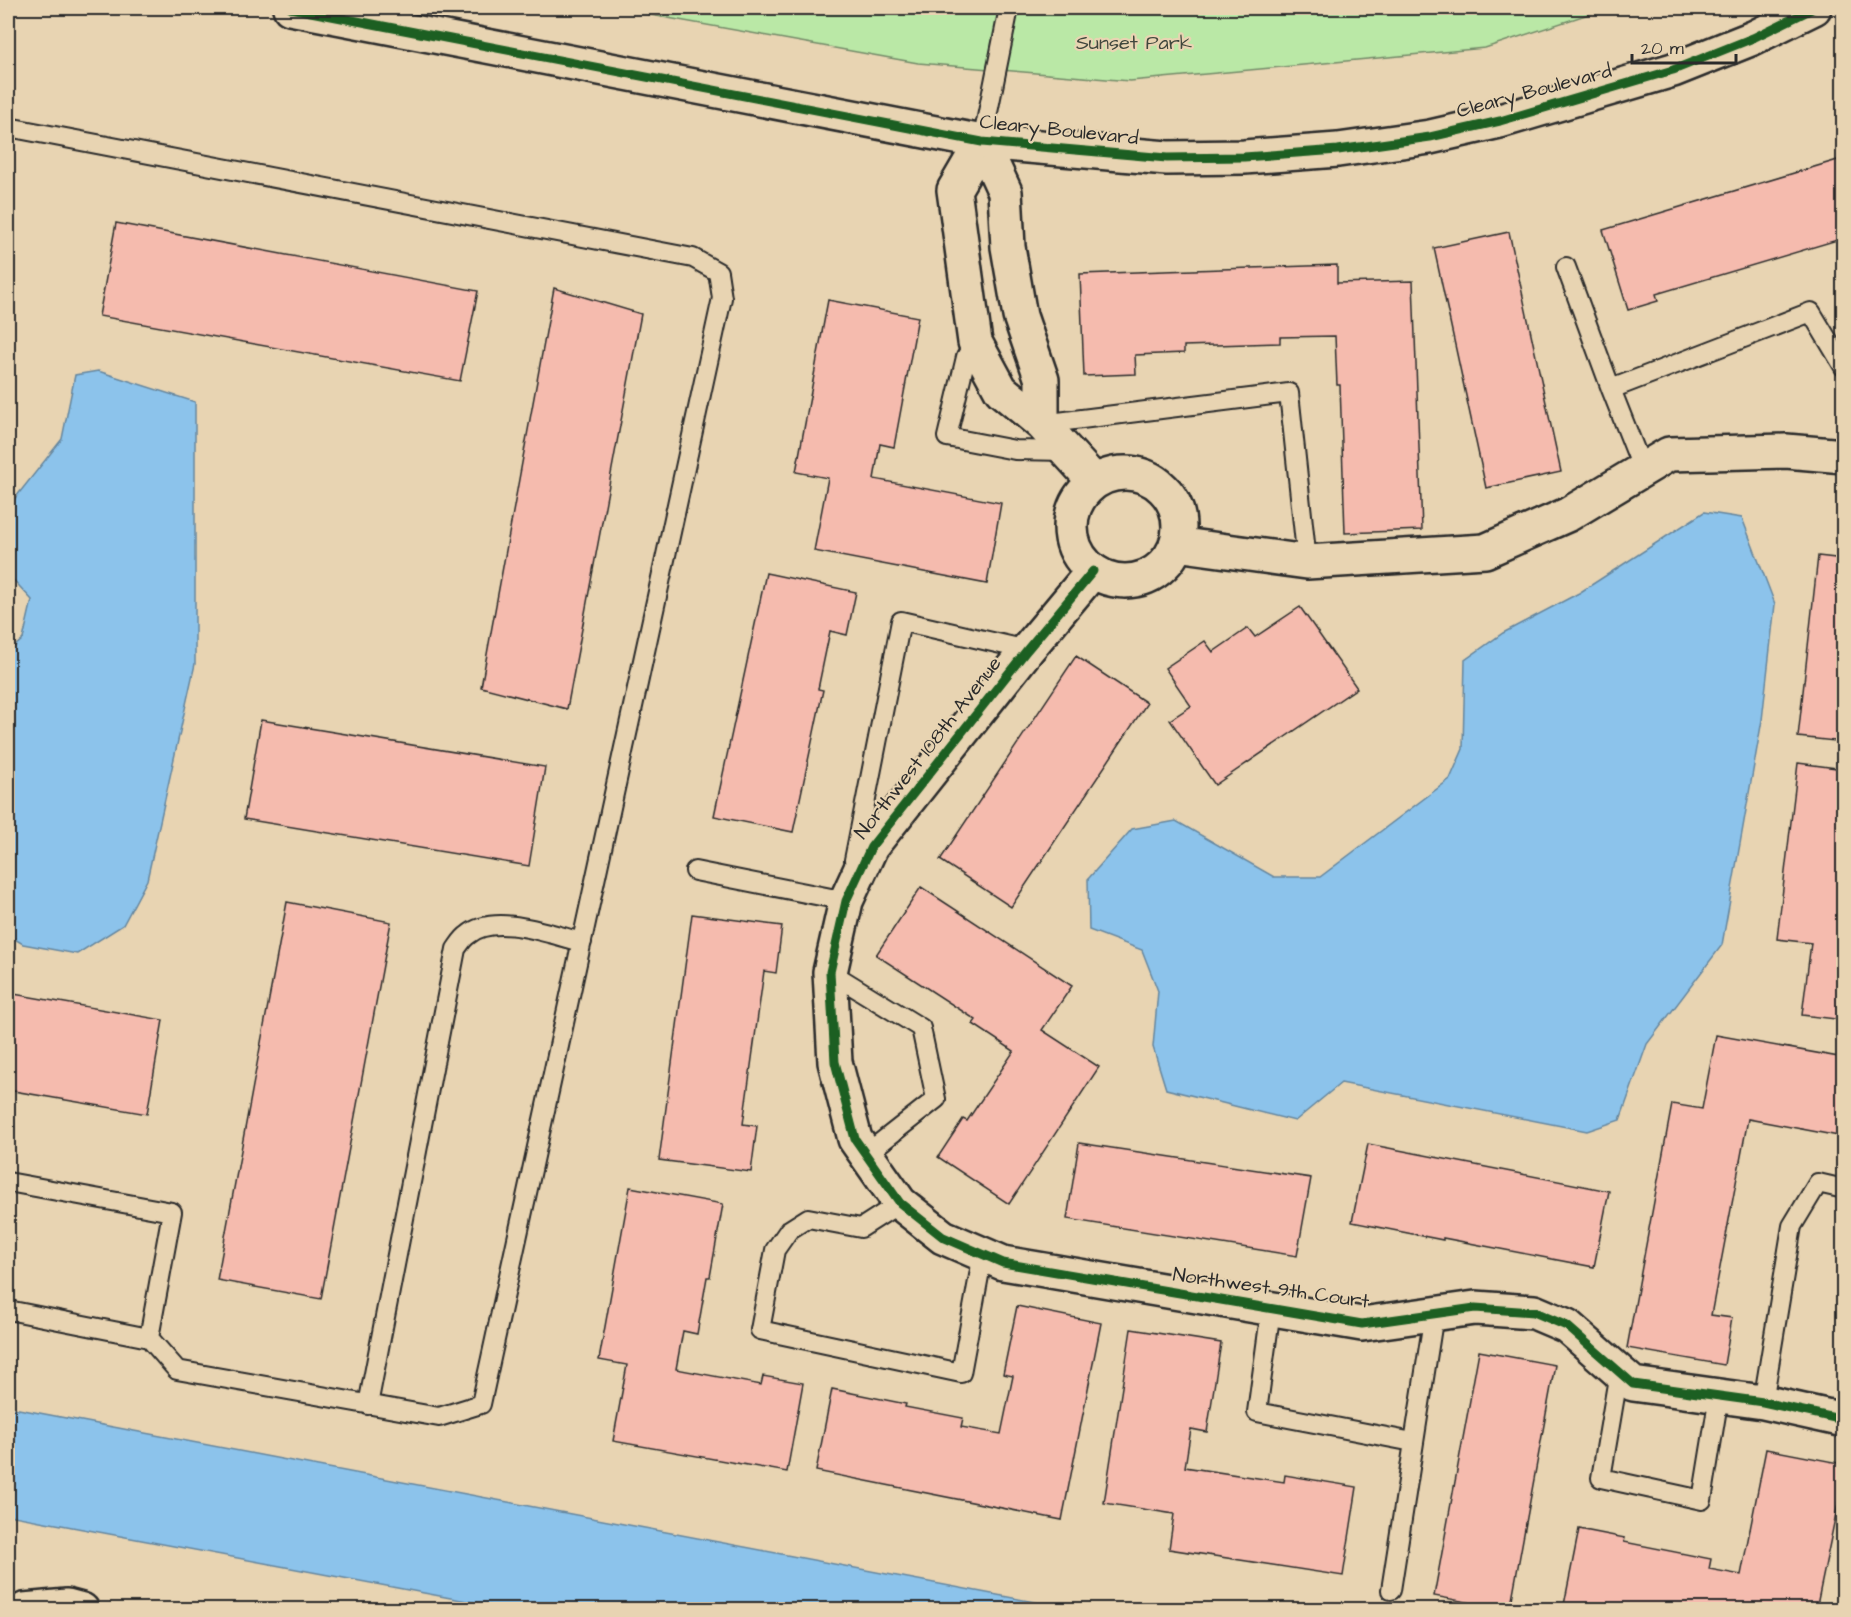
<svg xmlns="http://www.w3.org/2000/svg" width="1851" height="1617" font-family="'Architects Daughter',sans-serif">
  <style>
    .green { fill: #bae8a6; stroke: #728a68; stroke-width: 1.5 }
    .water { fill: #8cc3eb; stroke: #65869e; stroke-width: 1.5 }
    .building { fill: #f5bbae; stroke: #2b2b2b; stroke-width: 1.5 }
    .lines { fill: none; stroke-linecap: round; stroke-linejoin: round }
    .service-casing { stroke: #2b2b2b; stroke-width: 22 }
    .minor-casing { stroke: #2b2b2b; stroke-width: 38 }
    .tertiary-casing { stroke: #2b2b2b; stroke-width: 38 }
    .service { stroke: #e8d4b2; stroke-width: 18 }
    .minor { stroke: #e8d4b2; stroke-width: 33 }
    .tertiary { stroke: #e8d4b2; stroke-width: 33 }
    .cycleway-casing { stroke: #e8d4b2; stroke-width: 13 }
    .cycleway { stroke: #1b5e20; stroke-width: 9 }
    .labels { text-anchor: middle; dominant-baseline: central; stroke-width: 4.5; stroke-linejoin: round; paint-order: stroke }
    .park-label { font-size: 20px; fill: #40473d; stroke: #e8d4b2 }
    .street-label { font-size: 20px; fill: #2b2b2b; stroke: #e8d4b2 }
  </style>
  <rect width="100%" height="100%" fill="#e8d4b2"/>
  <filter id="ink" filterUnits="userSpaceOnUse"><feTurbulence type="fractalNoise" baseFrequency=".0167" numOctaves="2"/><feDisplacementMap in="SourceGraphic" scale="12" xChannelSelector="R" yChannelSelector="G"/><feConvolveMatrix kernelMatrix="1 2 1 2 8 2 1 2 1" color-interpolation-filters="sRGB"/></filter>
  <g filter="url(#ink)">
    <path class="green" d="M612 8H1607L1485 48 1130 81 918 63Z"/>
    <path class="water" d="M98 371 195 402V664L147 880 123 925 77 954 23 944 8 935V652L23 639 32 600 8 574V507L62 439 75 375Z
      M1704 512 1742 518 1775 604 1762 720 1722 945 1647 1044 1620 1120 1587 1131 1341 1083 1295 1121 1166 1089 1153 1047 1158 991 1142 950 1089 930 1088 879 1132 829 1176 821 1274 877H1320L1450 779 1463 749 1465 660 1503 633 1579 593Z
      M8 1407 1071 1609H509L8 1515Z"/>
    <path class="building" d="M1841 159 1844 166V238L1656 294 1658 301 1628 310 1603 230Z
      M116 223 478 291 460 381 99 316Z
      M1509 232 1561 472 1486 488 1434 248Z
      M1337 265V283L1413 281 1422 530 1345 533 1340 385H1337L1335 336 1280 337V343L1184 346V353L1135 355 1136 374 1084 376 1080 274Z
      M554 288 641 314 567 709 481 687Z
      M828 300 918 317 894 447 880 444 874 479 1001 503 987 584 814 551 828 478 796 472Z
      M1818 556 1844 559V742L1798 737Z
      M766 573 856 592 847 635 830 631 818 689 823 690 793 832 714 816Z
      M1300 607 1357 688 1215 785 1170 720 1191 706 1165 668 1205 641 1213 652 1248 628 1255 637Z
      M1076 656 1147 703 1011 907 940 860Z
      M261 720 545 767 529 866 244 819Z
      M1798 763 1844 769V1020L1802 1015 1811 943 1777 939Z
      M921 887 1072 986 1042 1030 1099 1067 1009 1204 938 1157 963 1119 967 1121 1014 1051 973 1024 976 1020 876 955Z
      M287 902 391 922 321 1299 217 1280Z
      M692 914 782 926 776 973 764 971 743 1124 757 1126 751 1172 659 1160Z
      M8 993 163 1020 147 1114 8 1090Z
      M1716 1035 1844 1058V1137L1748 1119 1711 1315 1732 1318 1724 1365 1627 1348 1672 1104 1702 1109Z
      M1079 1143 1311 1178 1297 1256 1067 1219Z
      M1368 1144 1609 1191 1594 1267 1443 1238V1240L1352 1222Z
      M630 1187 723 1204 710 1277H707L697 1334 683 1331 676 1369 761 1385 763 1376 803 1383 787 1472 613 1441 627 1365 599 1360Z
      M1017 1306 1101 1323 1062 1520 816 1471 832 1389 906 1404 905 1407 963 1418 961 1427 1001 1434 1013 1376 1003 1374Z
      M1131 1329 1221 1343 1207 1432 1191 1429 1185 1467 1284 1482 1285 1475 1357 1487 1343 1576 1169 1549 1174 1514 1104 1503Z
      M1479 1351 1555 1365 1510 1610 1434 1596Z
      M1766 1449 1844 1464V1475L1816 1610H1563L1579 1529 1625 1538 1624 1542 1711 1559 1709 1569 1741 1575Z"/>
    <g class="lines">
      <defs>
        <path id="service" d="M8 127 693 258 718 272 722 298 481 1404 439 1417 177 1370 149 1338 8 1310
          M982 142 1009 8
          M1566 267 1611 389
          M975 342 966 357 947 437 1015 450 1066 451
          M1042 424 1289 393 1307 562
          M1643 470 1611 389 1811 312 1844 367
          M854 860 901 621 1027 650
          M695 871 846 901 848 893
          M830 972 921 1028 936 1099 866 1154
          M8 1182 172 1212 149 1338
          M900 1203 861 1228 808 1218 789 1230 775 1250 760 1330 961 1373 983 1254
          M1271 1309 1257 1412 1413 1442
          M1619 1372 1601 1478 1702 1500 1719 1396
          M1763 1402 1792 1226 1818 1183 1844 1189
          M368 1405 456 949C459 945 463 938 468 935 494 912 552 935 582 942
          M1391 1590 1434 1314"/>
        <path id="minor" d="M982 142 954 190 975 342 1001 390 1042 424 1095 482
          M982 142 1005 192 1008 247 1020 316 1042 380V424
          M1071 527a54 54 0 1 1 108 0a54 54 0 1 1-108 0Z
          M1176 544 1307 562 1485 551 1569 514 1669 454 1786 451 1844 456
          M1093 571 1027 650 871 847 846 901 830 972 835 1062 855 1139 900 1203 943 1237 1003 1263 1362 1324 1475 1308 1534 1312 1567 1326 1633 1384 1763 1402 1844 1420
          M24 1610 67 1606 82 1610"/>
        <path id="tertiary" d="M290 8 982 142 1167 158 1244 157 1338 150 1430 137 1500 121 1673 70 1753 38 1814 8"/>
      </defs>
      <use href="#service" class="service-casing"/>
      <use href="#minor" class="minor-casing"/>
      <use href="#tertiary" class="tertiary-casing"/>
      <use href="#service" class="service"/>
      <use href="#minor" class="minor"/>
      <use href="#tertiary" class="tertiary"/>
      <defs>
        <path id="cycleway" d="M290 8 982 142 1167 158 1244 157 1338 150 1430 137 1500 121 1673 70 1753 38 1814 8
          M1093 571 1027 650 871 847 846 901 830 972 835 1062 855 1139 900 1203 943 1237 1003 1263 1362 1324 1475 1308 1534 1312 1567 1326 1633 1384 1763 1402 1844 1420"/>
      </defs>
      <use href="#cycleway" class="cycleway-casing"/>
      <use href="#cycleway" class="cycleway"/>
    </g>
  </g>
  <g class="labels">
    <g class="park-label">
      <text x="1134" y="43">Sunset Park</text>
    </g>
    <g class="street-label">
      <text transform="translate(1534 91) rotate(-15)">Cleary Boulevard</text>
      <text transform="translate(1059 130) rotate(6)">Cleary Boulevard</text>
      <text transform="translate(928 748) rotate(-52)">Northwest 108th Avenue</text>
      <text transform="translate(1271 1288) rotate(8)">Northwest 9th Court</text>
    </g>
  </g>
  <rect width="1851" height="1617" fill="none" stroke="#e8d4b2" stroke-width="30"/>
  <rect x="15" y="15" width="1821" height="1587" fill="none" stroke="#2b2b2b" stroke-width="2" filter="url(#ink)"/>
  <path d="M1632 54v9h104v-9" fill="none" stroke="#2b2b2b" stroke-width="3"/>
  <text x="1641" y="54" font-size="18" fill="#2b2b2b" stroke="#e8d4b2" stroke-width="4.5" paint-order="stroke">20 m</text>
</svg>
